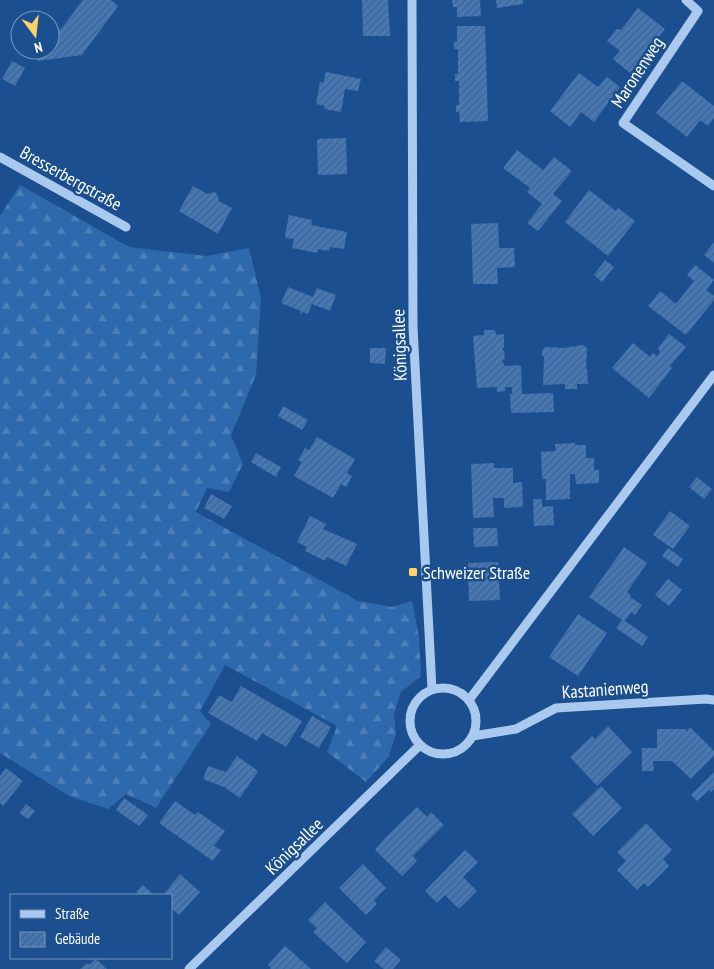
<svg xmlns="http://www.w3.org/2000/svg" width="714" height="969" font-family="'PT Sans Narrow',sans-serif">
  <style>
    .forest { fill: url(#forest-firs) }
    .building { fill: url(#building-hatch) }
    .lines { fill: none; stroke-linecap: round; stroke-linejoin: round }
    .minor { stroke: #a9c9ee; stroke-width: 9 }
    .poi-dot { fill: #ffd166; stroke: #1b4f8f; stroke-width: 2 }
    .labels { text-anchor: middle; dominant-baseline: central; stroke-width: 5; stroke-linejoin: round; paint-order: stroke }
    .street-label { font-size: 18px; fill: #fff; stroke: #1b4f8f }
    .poi-label { font-size: 18px; fill: #fff; stroke: #1b4f8f; text-anchor: start }
  </style>
  <defs>
    <pattern id="forest-firs" width="22" height="20" patternUnits="userSpaceOnUse" patternTransform="scale(1.25)"><rect width="22" height="20" fill="#2e69ad"/><path d="M5 1l3.5 6h-7zM16 11l3.5 6h-7z" fill="#4d80b9"/></pattern>
    <pattern id="building-hatch" width="6" height="6" patternUnits="userSpaceOnUse" patternTransform="scale(1.25)"><rect width="6" height="6" fill="#4478b7"/><path d="M-1 1l2-2M0 6l6-6M5 7l2-2" fill="none" stroke="#486282"/></pattern>
  </defs>
  <rect width="100%" height="100%" fill="#1b4f8f"/>
  <path class="forest" d="M20 185 129 247 206 256 249 248 261 298 256 375 231 435 243 464 229 492 207 488 196 512 358 601 392 607 412 601 419 637 421 676 401 692 394 714 396 734 389 756 366 782 327 752 337 726 225 665 200 711 211 724 156 808 126 794 108 809 69 796 0 753V216Z"/>
  <path class="building" d="M83 0H111L118 6 82 55 38 61 37 50H50V30L61 29Z
    M362 0H388L390 36H363Z
    M452 0H480L481 16 457 17V7H453Z
    M496 0H523V4L497 8Z
    M638 8 665 29 630 73 613 59 620 51 607 41 617 29 621 30Z
    M457 26H485L488 121 460 122 459 112H456V105H459V81H455V74H458V49H454V42H457Z
    M12 61 25 68 15 86 2 79Z
    M326 72 361 79 358 91 345 89 341 112 324 109 325 106 316 104 320 82 323 83Z
    M579 73 598 87 607 77 620 87 594 122 581 112 570 127 550 111Z
    M682 81 714 106V118L708 126 700 120 687 137 656 113Z
    M346 138 347 174 318 175 317 139Z
    M517 150 543 170 554 157 572 171 553 194 562 201 538 231 527 223 542 204 527 192 530 188 503 168Z
    M193 186 207 194 215 192 218 196 219 201 232 208 218 234 179 211Z
    M589 190 616 211 618 208 635 221 608 256 565 222Z
    M289 215 312 220 311 225 347 232 344 249 330 247 329 251 318 249 317 253 292 248 294 239 286 238 285 235Z
    M498 223 499 248H514L515 267 497 268 498 284H473L471 224Z
    M714 242V263L704 255Z
    M605 260 614 267 602 282 594 275Z
    M695 265 714 280 706 290 714 296V300L686 335 648 306 660 291 676 304 694 281 687 275Z
    M288 287 313 297 317 288 336 295 330 311 312 304 308 314 303 312 302 314 300 313 301 311 281 303Z
    M484 330H495L496 335 504 334V347L502 349 504 351 505 359 502 361 505 366 519 365 521 367 522 394 553 393 554 412 511 413 510 394H512V387H505V391L497 392V387L477 388 473 336 484 335Z
    M669 334 686 347 670 366 672 368 649 398 612 368 633 343 650 357 653 353 657 356 660 352 658 348Z
    M583 345 587 348 586 369H587L588 384H577V389H565V384L543 385 544 357 542 356V350L545 347 564 348Z
    M370 348H386L385 364 370 363Z
    M283 406 308 420 302 430 278 416Z
    M317 437 355 459 347 473 352 476 346 487 341 484 333 498 294 476 302 462 298 460 305 448 309 450Z
    M575 443V445H586V458H594V470H599V483L576 484 575 474H570V499L546 500V479H542L541 452 556 451 555 444Z
    M256 453 281 467 276 477 251 462Z
    M494 463V468H513V483L522 482 523 507 504 508V498H493L494 517 473 518 471 464Z
    M697 477 712 489 704 499 689 487Z
    M211 494 232 506 224 519 204 508Z
    M533 499H542V507L553 506 554 525 534 526Z
    M670 511 690 526 673 549 653 535Z
    M310 516 326 524 323 529 357 544 346 566 327 557 325 561 305 551 307 547 297 542Z
    M473 528H497L498 546 474 547Z
    M624 547 647 563 627 592 631 595 630 597 642 605 635 615 631 612 625 621 648 637 642 646 616 628 622 620 589 597Z
    M668 548 683 559 678 567 662 556Z
    M498 562 500 600 469 601 468 563Z
    M668 579 682 590 669 606 655 595Z
    M578 614 607 633 578 676 549 657Z
    M241 686 302 721 286 747 262 733 257 741 208 713 219 695 232 702Z
    M312 716 331 727 319 748 300 737Z
    M608 726 632 752 597 786 570 757 592 736 595 739Z
    M690 727 714 751V756L691 779 672 761H653L654 771H642V748H657V729H685L687 731Z
    M237 756 258 771 240 798 224 787 203 779 208 766 226 772Z
    M6 768 23 781 3 806 0 803V776Z
    M714 772V789L711 792 709 790 697 801 691 795Z
    M601 786 622 808 593 836 572 814Z
    M124 798 148 815 139 826 116 810Z
    M175 801 195 815 198 812 225 831 214 846 221 850 213 861 159 823Z
    M26 804 35 811 28 819 19 813Z
    M417 807 427 817 431 812 444 825 413 856 417 861 402 876 375 850 387 836Z
    M646 823 672 850 663 859 669 866 648 887 644 883 637 890 617 870 626 861 617 852Z
    M465 850 478 862 463 877 477 891 459 909 445 895 437 903 425 891Z
    M363 864 386 888 374 900 377 904 366 915 339 888Z
    M180 874 200 892 179 915 171 908V895H163Z
    M143 885 154 895H140L136 892Z
    M325 902 366 942 347 963 313 932 317 928 308 920Z
    M285 946 311 969H270L271 968 268 965Z
    M386 947 401 960 393 969H384L374 961Z
    M96 959 107 969H80L87 963 89 965Z"/>
  <g class="lines">
    <path class="minor" d="M412 0 413 327 432 689
      M686 0 698 11 623 123 714 186
      M0 157 126 227
      M410 721a33 33 0 1 1 66 0a33 33 0 1 1-66 0Z
      M469 700 714 375
      M473 736 516 729 556 708 706 699 714 700
      M189 969 420 745"/>
  </g>
  <rect class="poi-dot" x="408" y="567" width="10" height="10" rx="2.5"/>
  <g class="labels">
    <g class="street-label">
      <text transform="translate(637 72) rotate(-57)">Maronenweg</text>
      <text transform="translate(71 178) rotate(29)">Bresserbergstraße</text>
      <text transform="translate(399 345) rotate(-92)">Königsallee</text>
      <text transform="translate(605 689) rotate(-4)">Kastanienweg</text>
      <text transform="translate(294 846) rotate(-44)">Königsallee</text>
    </g>
    <g class="poi-label">
      <text x="423" y="572">Schweizer Straße</text>
    </g>
  </g>
  <rect x="10" y="894" width="162" height="65" fill="#1b4f8f" stroke="#7695bc"/>
  <rect x="20" y="910" width="25" height="8" fill="#a9c9ee" stroke="#7695bc"/>
  <text x="55" y="919" font-size="15" fill="#ffffff">Straße</text>
  <rect x="20" y="932" width="25" height="15" fill="url(#building-hatch)" stroke="#7695bc"/>
  <text x="55" y="944" font-size="15" fill="#ffffff">Gebäude</text>
  <g transform="translate(35 35) rotate(165)"><circle r="24" fill="#1b4f8f" stroke="#7695bc"/>
  <path d="M0-4L9 19L0 12L-9 19Z" fill="#ffd166"/>
  <text y="-8" font-size="14" font-weight="bold" text-anchor="middle" fill="#ffffff">N</text>
  </g>
</svg>
